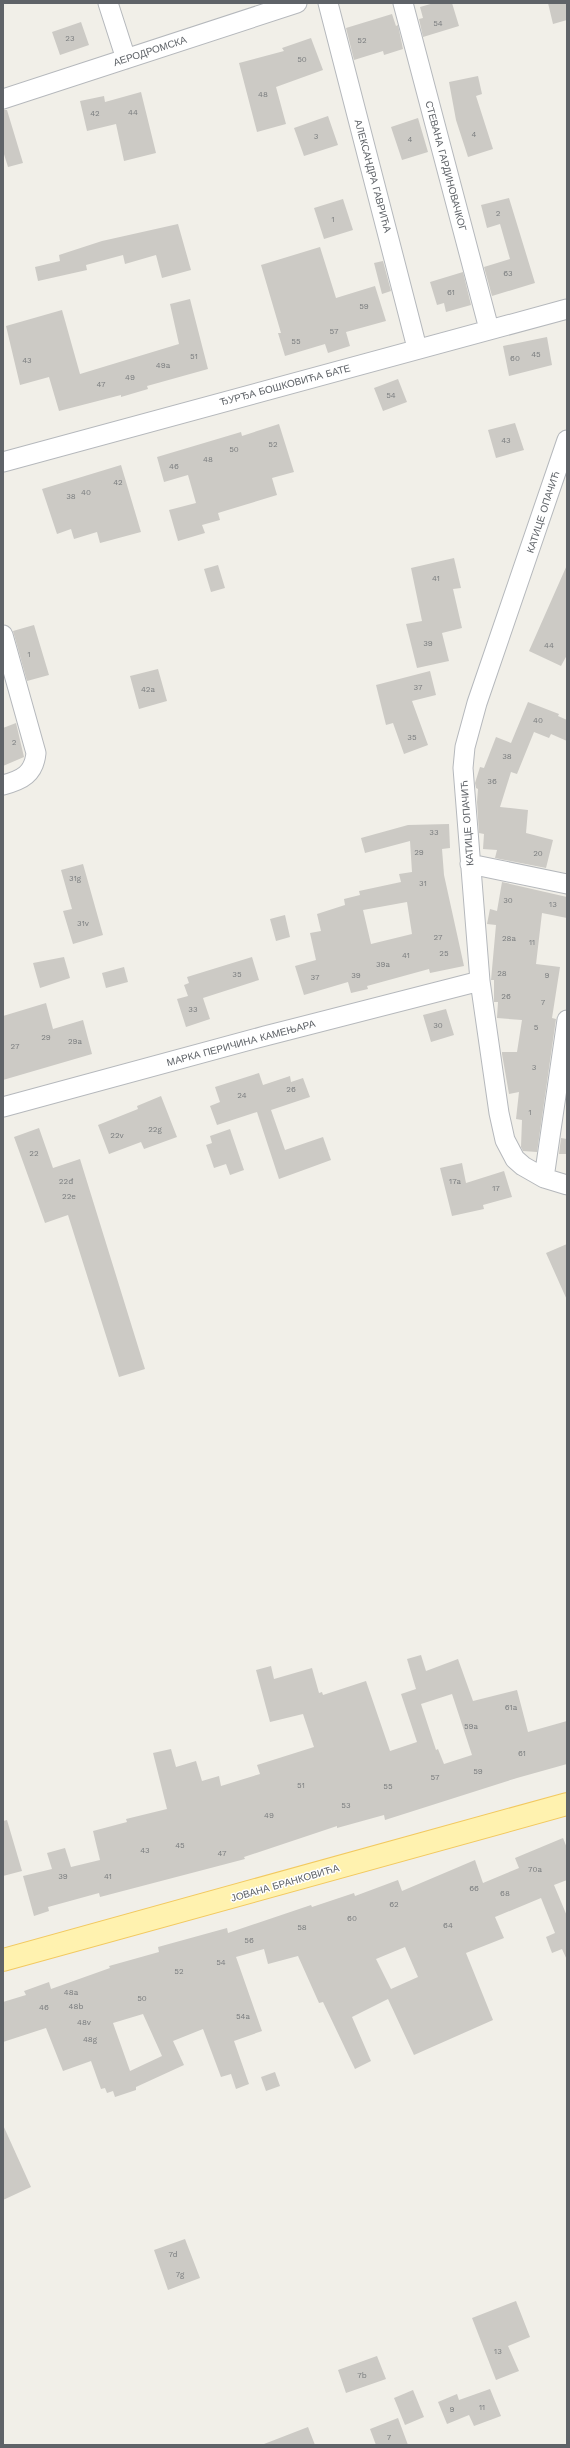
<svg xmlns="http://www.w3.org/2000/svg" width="570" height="2448" font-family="'Work Sans',sans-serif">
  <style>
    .building { fill: #cccac5; fill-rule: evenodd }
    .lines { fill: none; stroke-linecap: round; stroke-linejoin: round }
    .minor-casing { stroke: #b5b8bc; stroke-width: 21 }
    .major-casing { stroke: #f2c960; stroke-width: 24 }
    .minor { stroke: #fff; stroke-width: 19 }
    .major { stroke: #fff2af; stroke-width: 22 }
    .labels { text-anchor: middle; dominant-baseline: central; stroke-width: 3; stroke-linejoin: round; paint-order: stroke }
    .number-label { font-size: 8px; fill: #7a7d7f }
    .street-label { font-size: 10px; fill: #5f6368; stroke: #fff }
  </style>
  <rect width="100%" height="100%" fill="#f1efe8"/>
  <path class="building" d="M434 3H452L459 26 423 37 419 19 423 18 420 7Z
    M548 3H567V20L553 24Z
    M392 14 396 26 398 25 403 49 384 55 383 51 354 60 346 28Z
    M81 22 89 45 60 55 52 32Z
    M311 38 323 70 276 87 286 124 257 132 239 63 284 51 282 48Z
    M478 76 482 94 476 96 493 149 468 157 456 120 449 82Z
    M141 92 156 153 124 161 116 124 87 131 80 101 104 96 105 102Z
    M3 110H7L23 163 8 167 3 151Z
    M328 116 338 145 304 156 294 128Z
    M418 118 428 152 402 160 391 127Z
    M509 198 535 283 492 296 484 267 510 259 500 224 487 228 481 205Z
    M343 199 353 230 324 239 314 208Z
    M178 224 191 270 162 278 156 255 125 264 123 255 86 265 87 270 38 281 35 267 60 261 59 255 102 241Z
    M320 247 336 298 375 286 386 321 346 332 350 346 328 353 325 344 285 356 278 333H281L261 265Z
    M383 261 391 291 382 294 374 263Z
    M463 272 471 305 446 312 444 303 437 305 430 282Z
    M190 299 208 369 147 386 148 389 121 397V395L59 411 49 377 20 385 6 326 62 310 80 374 179 344 170 304Z
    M547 337 552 365 509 376 503 346Z
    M398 379 407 402 383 411 374 388Z
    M515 423 524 450 496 458 488 430Z
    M279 424 294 472 272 478 277 495 218 513 220 520 202 525 205 533 178 541 169 510 196 503 188 475 164 482 157 457 241 432 242 436Z
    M121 465 141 532 100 543 97 532 74 539 71 529 57 534 42 489Z
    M454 558 461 588 453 589 462 628 442 633 449 661 417 668 406 624 422 621 411 568Z
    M218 565 225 588 211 592 204 569Z
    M567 565V655L561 666 529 651Z
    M34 625 49 675 27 681 13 631Z
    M158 669 167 701 139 709 130 676Z
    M430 671 436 695 412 701 428 745 404 754 393 723 386 725 376 685Z
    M528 702 559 714 558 716 567 720V741L551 734 549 738 534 732 517 774 511 772 500 807 528 810 526 833 553 840 546 868 495 858 497 850 483 849 484 834 479 833 477 802 478 789 476 788 475 783 480 767 484 768 496 737 511 743Z
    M16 723 24 757 3 766V728Z
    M449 824 450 848 442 849 444 875 464 966 430 973 429 969 367 986 368 989 351 993 348 982 304 995 295 966 316 960 310 933 321 931 317 914 345 905 344 899 360 895 359 891 401 882 399 874 412 872 410 841 365 853 361 838 408 825ZM407 902 412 934 371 944 363 910Z
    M83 864 103 935 73 944 63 911 72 909 61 870Z
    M502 882 567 897V918L542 913 536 964 560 967 552 1018 556 1019 537 1152 523 1151 521 1147 522 1120 516 1119 519 1092 509 1094 502 1054V1052H517L522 1020 497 1018 498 1002H494V980H491L496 925 487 924 490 909 497 911Z
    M285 915 290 937 276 941 270 919Z
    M64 957 70 978 40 988 33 963Z
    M252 957 259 980 203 998 210 1019 186 1027 177 999 188 996 184 985 189 983 187 977Z
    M124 967 128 982 106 988 102 973Z
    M46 1003 53 1029 83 1020 92 1054 3 1080V1016Z
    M446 1009 454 1035 431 1042 423 1015Z
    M259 1073 263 1085 290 1076 291 1082 303 1078 310 1097 271 1110 285 1150 323 1137 331 1160 279 1179 257 1112 217 1125 210 1106 220 1102 215 1087Z
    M161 1096 177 1137 144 1149 141 1142 109 1154 98 1125 138 1109 137 1106Z
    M39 1128 53 1168 80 1159 145 1369 119 1377 68 1215 45 1223 14 1137Z
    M230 1129 244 1170 230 1175 226 1164 214 1168 206 1145 212 1143 210 1136Z
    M561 1138 567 1139V1154H559Z
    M462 1163 466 1183 504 1171 512 1197 483 1205 484 1209 452 1216 440 1168Z
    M567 1244V1300L546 1253Z
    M421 1655 426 1671 458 1659 473 1701 517 1690 528 1732 567 1721V1764L517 1778 385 1820 384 1815 337 1828V1826L244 1857 245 1859 100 1897 99 1893 48 1907 49 1911 34 1916 23 1876 52 1869 47 1853 65 1848 71 1867 100 1860 93 1831 127 1822 126 1819 167 1809 153 1753 171 1749 176 1767 196 1761 202 1781 219 1776 221 1786 260 1774 257 1765 314 1747 303 1714 270 1722 256 1670 271 1666 274 1679 312 1668 319 1693 322 1692 323 1695 366 1681 390 1751 417 1742 401 1694 416 1689 407 1659ZM452 1694 472 1755 444 1764 438 1749 436 1750 421 1704Z
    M7 1820 22 1871 3 1876V1821Z
    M563 1838 567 1848V1880L554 1885 567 1916V1960L562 1949 552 1953 546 1937 555 1933 541 1898 495 1917 504 1938 466 1953 493 2020 414 2055 388 1999 352 2017 371 2061 355 2069 323 2002 319 2003 298 1956 268 1964 264 1949 236 1957 262 2031 234 2041 249 2084 236 2089 231 2074 221 2077 203 2029 173 2041 184 2065 136 2087V2090L115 2097 113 2091 107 2093 105 2088 101 2089 91 2061 63 2071 46 2028 3 2042V2002L26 1995 24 1991 49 1982 51 1989 110 1968 109 1966 159 1952 158 1947 227 1928 228 1933 311 1905 312 1907 354 1893 355 1896 398 1880 402 1891 475 1860 483 1883 519 1868 515 1858ZM405 1947 418 1977 391 1989 376 1959ZM143 2014 162 2056 130 2071 113 2023Z
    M275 2072 280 2086 266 2091 261 2077Z
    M3 2125 31 2187 3 2200Z
    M185 2239 200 2278 168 2290 154 2250Z
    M516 2301 530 2337 508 2346 519 2371 496 2380 472 2318Z
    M377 2356 386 2379 346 2393 338 2370Z
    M490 2389 501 2416 474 2426 469 2415 447 2424 438 2402 457 2394 459 2400Z
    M413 2390 424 2417 405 2425 394 2398Z
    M398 2418 408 2445H376L370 2429Z
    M308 2427 315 2445H265L264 2444Z"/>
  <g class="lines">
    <defs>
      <path id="minor" d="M108 3 126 59
        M328 3 417 348
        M403 3 489 329
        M3 99 297 3
        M567 440 477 703 465 747 463 768 480 981 499 1113 505 1140 515 1159 523 1166 544 1178 567 1185
        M3 462 567 309
        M3 635 36 753C34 774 22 780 3 785
        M470 864 567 884
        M3 1107 265 1036 480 981
        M544 1178 567 1020"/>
      <path id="major" d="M3 1960 567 1804"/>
    </defs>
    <use href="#minor" class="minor-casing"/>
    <use href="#major" class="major-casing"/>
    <use href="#minor" class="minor"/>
    <use href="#major" class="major"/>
  </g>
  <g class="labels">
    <g class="number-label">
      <text x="438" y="23">54</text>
      <text x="70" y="38">23</text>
      <text x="362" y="40">52</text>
      <text x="302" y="59">50</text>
      <text x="263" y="94">48</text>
      <text x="133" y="112">44</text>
      <text x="95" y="113">42</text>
      <text x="474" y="134">4</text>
      <text x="316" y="136">3</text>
      <text x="410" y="139">4</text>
      <text x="498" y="213">2</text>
      <text x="333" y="219">1</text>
      <text x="508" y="273">63</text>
      <text x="451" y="292">61</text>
      <text x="364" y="306">59</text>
      <text x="334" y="331">57</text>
      <text x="296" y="341">55</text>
      <text x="536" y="354">45</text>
      <text x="194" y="356">51</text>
      <text x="515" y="358">60</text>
      <text x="27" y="360">43</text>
      <text x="163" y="365">49a</text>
      <text x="130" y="377">49</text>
      <text x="101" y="384">47</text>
      <text x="391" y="395">54</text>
      <text x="506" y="440">43</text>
      <text x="273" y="444">52</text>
      <text x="234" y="449">50</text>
      <text x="208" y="459">48</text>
      <text x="174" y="466">46</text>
      <text x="118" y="482">42</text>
      <text x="86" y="492">40</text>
      <text x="71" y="496">38</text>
      <text x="436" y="578">41</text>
      <text x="428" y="643">39</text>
      <text x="549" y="645">44</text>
      <text x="29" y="654">1</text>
      <text x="418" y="687">37</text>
      <text x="148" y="689">42a</text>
      <text x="538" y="720">40</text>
      <text x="412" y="737">35</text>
      <text x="14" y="742">2</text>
      <text x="507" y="756">38</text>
      <text x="492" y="781">36</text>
      <text x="434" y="832">33</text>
      <text x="419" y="852">29</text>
      <text x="538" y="853">20</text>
      <text x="75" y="878">31g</text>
      <text x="423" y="883">31</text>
      <text x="508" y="900">30</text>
      <text x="553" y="904">13</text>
      <text x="83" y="923">31v</text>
      <text x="438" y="937">27</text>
      <text x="509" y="938">28a</text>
      <text x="532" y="942">11</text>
      <text x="444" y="953">25</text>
      <text x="406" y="955">41</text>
      <text x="383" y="964">39a</text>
      <text x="502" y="973">28</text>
      <text x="237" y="974">35</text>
      <text x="356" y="975">39</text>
      <text x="547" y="975">9</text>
      <text x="315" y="977">37</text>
      <text x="506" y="996">26</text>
      <text x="543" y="1002">7</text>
      <text x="193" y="1009">33</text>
      <text x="438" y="1025">30</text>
      <text x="536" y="1027">5</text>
      <text x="46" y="1037">29</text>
      <text x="75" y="1041">29a</text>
      <text x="15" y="1046">27</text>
      <text x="534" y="1067">3</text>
      <text x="291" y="1089">26</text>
      <text x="242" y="1095">24</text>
      <text x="530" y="1112">1</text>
      <text x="155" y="1129">22g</text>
      <text x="117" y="1135">22v</text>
      <text x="34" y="1153">22</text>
      <text x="66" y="1181">22đ</text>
      <text x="455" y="1181">17a</text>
      <text x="496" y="1188">17</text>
      <text x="69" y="1196">22e</text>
      <text x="511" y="1707">61a</text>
      <text x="471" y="1726">59a</text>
      <text x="522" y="1753">61</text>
      <text x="478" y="1771">59</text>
      <text x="435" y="1777">57</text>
      <text x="301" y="1785">51</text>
      <text x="388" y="1786">55</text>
      <text x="346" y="1805">53</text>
      <text x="269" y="1815">49</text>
      <text x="180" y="1845">45</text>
      <text x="145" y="1850">43</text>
      <text x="222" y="1853">47</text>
      <text x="535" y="1869">70a</text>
      <text x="63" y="1876">39</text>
      <text x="108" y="1876">41</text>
      <text x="474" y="1888">66</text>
      <text x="505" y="1893">68</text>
      <text x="394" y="1904">62</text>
      <text x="352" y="1918">60</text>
      <text x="448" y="1925">64</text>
      <text x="302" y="1927">58</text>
      <text x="249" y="1940">56</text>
      <text x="221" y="1962">54</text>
      <text x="179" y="1971">52</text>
      <text x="71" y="1992">48a</text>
      <text x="142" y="1998">50</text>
      <text x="76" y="2006">48b</text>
      <text x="44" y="2007">46</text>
      <text x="243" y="2016">54a</text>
      <text x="84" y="2022">48v</text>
      <text x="90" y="2039">48g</text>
      <text x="173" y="2254">7d</text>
      <text x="180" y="2274">7g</text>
      <text x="498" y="2351">13</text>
      <text x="362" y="2375">7b</text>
      <text x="482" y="2407">11</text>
      <text x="452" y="2409">9</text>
      <text x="389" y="2437">7</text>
    </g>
    <g class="street-label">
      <text transform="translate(150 51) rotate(-18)">АЕРОДРОМСКА</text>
      <text transform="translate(446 166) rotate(75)">СТЕВАНА ГАРДИНОВАЧКОГ</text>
      <text transform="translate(373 176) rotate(75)">АЛЕКСАНДРА ГАВРИЋА</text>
      <text transform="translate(285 385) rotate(-15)">ЂУРЂА БОШКОВИЋА БАТЕ</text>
      <text transform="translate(543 512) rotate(-72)">КАТИЦЕ ОПАЧИЋ</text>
      <text transform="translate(467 823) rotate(-94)">КАТИЦЕ ОПАЧИЋ</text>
      <text transform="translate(241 1043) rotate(-15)">МАРКА ПЕРИЧИНА КАМЕЊАРА</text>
      <text transform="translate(285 1883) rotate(-16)">ЈОВАНА БРАНКОВИЋА</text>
    </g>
  </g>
  <rect width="570" height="2448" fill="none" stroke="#5f6368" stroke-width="8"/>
</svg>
